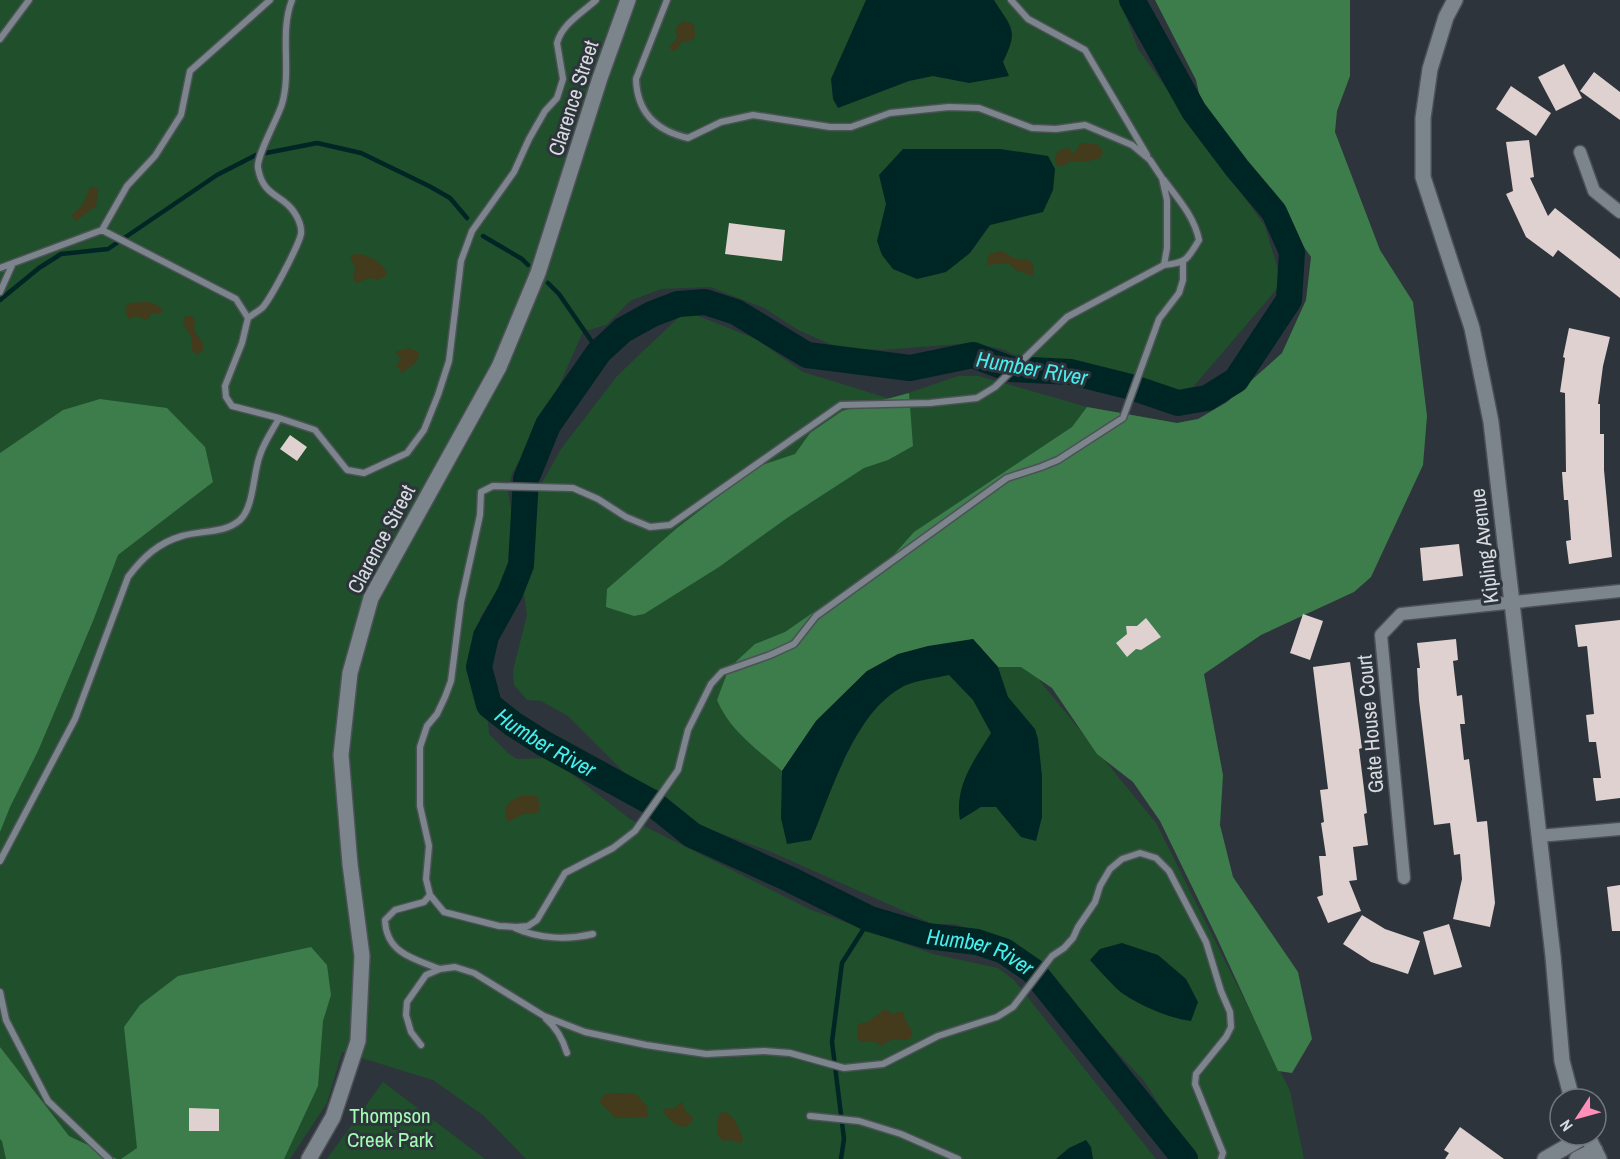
<svg xmlns="http://www.w3.org/2000/svg" width="1620" height="1159" font-family="'Archivo Narrow',sans-serif">
  <style>
    .green { fill: #204f2b }
    .forest { fill: #3d7d4b }
    .sand { fill: #433b1b }
    .water { fill: #002525 }
    .lines { fill: none; stroke-linecap: round; stroke-linejoin: round }
    .stream { stroke: #002525; stroke-width: 4.5 }
    .river { stroke: #002525; stroke-width: 26 }
    .building { fill: #ded1cf }
    .service-casing { stroke: #4c5157; stroke-width: 9 }
    .minor-casing { stroke: #4c5157; stroke-width: 15 }
    .tertiary-casing { stroke: #4c5157; stroke-width: 18 }
    .service { stroke: #7c848c; stroke-width: 6 }
    .minor { stroke: #7c848c; stroke-width: 12 }
    .tertiary { stroke: #7c848c; stroke-width: 15 }
    .labels { text-anchor: middle; dominant-baseline: central; stroke-width: 6; stroke-linejoin: round; paint-order: stroke }
    .street-label { font-size: 21px; fill: #d7dbdf; stroke: #2e343b }
    .park-label { font-size: 21px; fill: #a2fcb2; stroke: #2e343b }
    .water-label { font-size: 22px; font-style: italic; fill: #47eeee; stroke: #2e343b }
  </style>
  <rect width="100%" height="100%" fill="#2e343b"/>
  <path class="green" d="M0 0H1120L1138 49 1265 226 1282 283 1194 386 1164 398 1041 367 1002 349 972 343 882 350 839 348 798 330 764 308 710 287 661 289 630 301 606 325 583 332 543 422 512 473 508 491 517 542 505 578 480 618 489 734 508 753 517 759 551 758 630 819 809 909 933 954 998 968 1014 980 1156 1159H526L484 1116 433 1080 342 1052 327 1103 290 1159H0Z
    M696 315 756 339 803 372 891 399 958 376H979L1087 407 1177 423 1198 419 999 631 1156 823 1290 1091 1304 1159H1194L1144 1081 1050 979 1003 941 955 924H933L769 851 687 821 632 780 568 716 541 701 527 700 514 685 513 670 527 615 522 580 532 549 536 493 561 449 617 376 679 317Z
    M383 1082 485 1159H327Z"/>
  <path class="forest" d="M1155 0H1350V76L1337 111 1335 132 1380 250 1413 302 1427 416 1423 465 1371 577 1354 592 1261 635 1204 674 1223 775 1220 825 1233 877 1298 972 1312 1039 1292 1073 1278 1071 1216 936 1160 821 1133 782 1097 754 1052 688 1021 667H998L973 639 867 671 816 721 782 771C758 750 729 730 717 700L729 668 755 644 785 632 889 560 914 532 1072 427 1087 407 1177 423 1198 419 1227 402 1282 353 1306 300 1311 257 1201 103 1196 80Z
    M909 393 913 446 888 460 864 468 787 518 719 567 644 614 634 616 606 607 607 589 677 528 738 481 762 465 795 454 810 433 842 411Z
    M100 399 167 408 205 447 213 482 118 555 93 621 38 751 10 807 0 832V453L63 410Z
    M311 947 327 965 331 995 323 1021 318 1086 284 1159H121L137 1148 124 1027 140 1005 178 976Z
    M0 1047 69 1136 117 1159H6L2 1141 0 1139Z"/>
  <path class="sand" d="M685 21 694 24 695 36 693 40 682 42 675 51 670 49V46L678 37C673 29 677 24 685 21Z
    M1084 143 1099 145 1103 153 1100 158 1085 162 1070 161 1063 166H1058C1051 157 1058 148 1069 148L1072 153 1075 152 1080 144Z
    M90 187 97 188 98 191 96 206 76 221 71 216 84 203Z
    M1000 251 1008 254 1012 258 1029 260C1034 265 1035 269 1032 276L1016 270 1008 263 988 265 987 260 990 254Z
    M357 254C369 254 382 263 387 273L385 277 377 280 369 278 357 283 353 280 355 268 351 258 352 255Z
    M145 302C151 302 160 305 163 311L159 314 153 313 146 320 136 316 130 319 128 318 125 310 126 306 130 303Z
    M185 316H192C197 322 193 324 195 331 198 340 204 337 203 350L197 355 192 350 191 336 183 324Z
    M409 348 418 352 419 357 414 364 402 373 396 365 401 359 395 352Z
    M521 796H538L540 810 536 813 523 814 508 822C500 810 509 800 521 796Z
    M885 1009 893 1014 901 1011 904 1013C903 1023 915 1028 911 1038L907 1040H891L881 1046 874 1041C859 1042 857 1045 857 1027L859 1024 868 1022Z
    M616 1093 636 1094 647 1106 648 1117 614 1118C610 1109 603 1108 599 1101L605 1094Z
    M682 1102 686 1112 693 1117 692 1122 685 1127 674 1124 662 1111 669 1108 673 1109Z
    M726 1112C735 1116 739 1130 743 1138L741 1143 730 1140 723 1141 717 1135V1124L719 1114Z"/>
  <path class="water" d="M866 0H994C1012 29 1019 29 1003 62L1009 76 969 83 933 76 909 81 838 108 833 99 831 79Z
    M903 149H1000L1048 156 1055 169 1053 190 1043 212 990 225 970 253 946 272 917 279 893 269 882 255 877 241 886 204 879 175Z
    M973 639 998 667 1008 697 1035 729 1038 739 1042 776V817L1036 841 1021 837 996 807H981L960 820C954 787 974 760 991 733L973 700 949 675C935 678 917 680 904 686 854 712 832 791 811 840L787 844 781 818 782 771 816 721 867 671 898 654 928 646Z
    M1122 943 1158 955 1186 979 1198 1002 1191 1021C1170 1019 1131 1002 1116 988 1107 979 1098 969 1090 960L1100 949Z
    M1086 1140 1091 1147 1093 1159H1056L1069 1148Z"/>
  <g class="lines">
    <path class="stream" d="M483 236 522 259 528 265
      M548 283 559 294 599 352
      M0 300 39 268 61 254 108 249 217 175 256 155 317 143 361 153 429 186 450 198 467 218
      M841 1159 844 1139 832 1042 842 963 870 919"/>
    <path class="river" id="s1" d="M1132 0 1194 111 1237 168 1274 212 1292 252 1289 300 1236 380 1207 398 1178 403 1131 387 1071 372 1010 369 973 355 910 368 807 355 736 312 705 302 678 304 652 314 623 330 599 352 548 425 526 479 521 565 510 593 486 636 479 667 489 705 513 724 543 743 651 802 692 835 787 878 870 919 927 936 977 942 1004 951 1033 971 1185 1159"/>
  </g>
  <path class="building" d="M1564 64 1582 98 1556 111 1538 77Z
    M1594 72 1620 92V120L1580 91Z
    M1511 86 1551 113 1536 136 1496 109Z
    M1529 140 1534 177 1530 178 1548 216 1555 208 1620 259V298L1558 250 1553 257 1526 237 1506 194 1513 191 1506 142Z
    M729 223 785 230 782 261 725 254Z
    M1569 328 1610 337 1603 366 1598 404H1600V434H1604V470L1612 557 1569 564 1566 541 1571 540 1568 500H1564L1562 472H1566L1565 393 1560 392 1565 358 1563 357Z
    M290 435 307 447 297 461 280 449Z
    M1459 544 1463 576 1423 581 1420 548Z
    M1303 614 1323 621 1310 660 1290 653Z
    M1146 618 1161 637 1141 650 1136 649 1127 657 1116 643 1127 634 1126 626H1137Z
    M1620 620V798L1596 801 1593 778H1601L1596 742H1589L1586 715 1594 714 1587 646 1578 647 1575 625Z
    M1456 639 1458 660 1453 661 1457 696 1462 695 1465 724H1460L1464 760 1469 759 1477 822 1487 821 1495 903 1490 927 1453 919 1462 879 1460 854 1454 855 1450 823 1434 825 1419 700 1417 668H1420L1417 643Z
    M1350 662 1362 748 1359 749 1367 813 1364 814 1368 845 1353 847 1357 880 1349 881 1361 911 1328 923 1317 897 1323 895 1319 856H1326L1321 823 1324 822 1320 790 1328 789 1313 667Z
    M1620 885V931H1612L1607 887Z
    M1362 915 1385 929 1420 941 1408 974 1371 962 1343 944Z
    M1449 924 1462 967 1434 975 1423 932Z
    M189 1108 219 1109V1131H189Z
    M1460 1127 1504 1159H1445L1449 1153 1444 1150Z"/>
  <g class="lines">
    <defs>
      <path id="service" d="M292 0C279 33 292 70 282 104 278 118 256 156 258 168 263 197 282 194 294 212 298 218 302 226 301 234 298 247 272 296 263 307 259 311 253 314 248 318L242 343 225 386 226 397 232 406 279 418 315 430 347 470 364 473 407 453 424 430 438 395 449 361 461 261 472 231 514 172 529 139 545 111 557 98 563 79 557 43C562 24 582 13 596 0
        M667 0 636 79C637 113 657 131 688 138L721 122 753 115 830 127H851L890 113 949 107 979 108 1032 128 1056 129 1085 125 1132 145 1150 160 1162 178 1167 200V248L1164 265 1067 317 995 387 977 398 930 403 841 405 670 525 650 527 626 517 598 499 573 488 493 486 481 492 480 515 461 602 451 681 445 697 437 714 427 726 420 747V806L429 846 426 879 430 895 444 912 499 926 517 927 528 926 537 920 565 873 613 848 635 831 678 770 688 730 711 684 722 672 770 655 794 644 816 616 1007 478 1041 467 1058 460 1123 418 1159 319 1179 293 1183 280V261
        M1011 0 1028 19 1085 50 1147 155
        M0 39 29 0
        M102 230 236 299 248 318
        M1164 265C1186 263 1188 259 1199 240 1194 216 1178 199 1164 180
        M0 268 102 230 127 186 155 156 181 115 190 71 270 0
        M0 292 13 263
        M0 861 75 719 128 577C143 557 158 543 182 536 201 530 224 534 240 520 254 507 253 473 260 455 264 442 273 430 279 418
        M430 895 424 902 395 910 385 920C386 953 414 959 440 969
        M515 928C539 939 568 940 593 934
        M0 992 6 1020 48 1101 109 1159
        M546 1019C557 1028 563 1040 567 1053
        M421 1045 411 1032 406 1015 407 1002 426 975 440 969 455 967 474 973 544 1016 585 1032 646 1045 706 1054 764 1051 790 1053 844 1068 883 1064 938 1036 997 1017 1013 1007 1052 956 1064 948 1073 938 1078 927 1095 902 1100 886 1110 869 1122 859 1140 853 1156 858 1169 871 1206 942 1221 991 1230 1012 1231 1027 1226 1037 1196 1074 1195 1084 1223 1153 1221 1159
        M810 1116 859 1121 901 1134 958 1159"/>
      <path id="minor" d="M1580 152 1594 191 1620 212
        M1539 836 1620 829
        M1404 878 1381 635 1401 614 1620 591"/>
      <path id="tertiary" d="M1455 0 1446 17 1430 69 1423 118V177L1472 328 1491 422 1553 956 1562 1061 1572 1099
        M1587 1135 1599 1159
        M309 1159 333 1117 358 1041 362 956 350 864 341 755 350 673 371 598 499 367 538 273 600 78 628 0
        M1545 1159 1587 1135
        M1577 1159 1595 1150"/>
    </defs>
    <use href="#service" class="service-casing"/>
    <use href="#minor" class="minor-casing"/>
    <use href="#tertiary" class="tertiary-casing"/>
    <use href="#service" class="service"/>
    <use href="#minor" class="minor"/>
    <use href="#tertiary" class="tertiary"/>
  </g>
  <g class="labels">
    <g class="street-label">
      <text transform="translate(573 98) rotate(-72)">Clarence Street</text>
      <text transform="translate(381 539) rotate(-62)">Clarence Street</text>
      <text transform="translate(1484 546) rotate(-97)">Kipling Avenue</text>
      <text transform="translate(1370 724) rotate(-95)">Gate House Court</text>
    </g>
    <g class="park-label">
      <text x="390" y="1115">Thompson<tspan x="390" dy="24">Creek Park</tspan></text>
    </g>
    <g class="water-label">
      <text transform="translate(1032 368) rotate(10)">Humber River</text>
      <text stroke="none"><textPath href="#s1" startOffset="1576">Humber River</textPath></text>
      <text stroke="none"><textPath href="#s1" startOffset="2062">Humber River</textPath></text>
    </g>
  </g>
  <g transform="translate(1578 1117) rotate(234)"><circle r="28" fill="#2e343b" stroke="#72777d" stroke-width="1.5"/>
  <path d="M0-4.5L10 22L0 15L-10 22Z" fill="#ff8ebb"/>
  <text y="-9" font-size="16" font-weight="bold" text-anchor="middle" fill="#d7dbdf">N</text>
  </g>
</svg>
